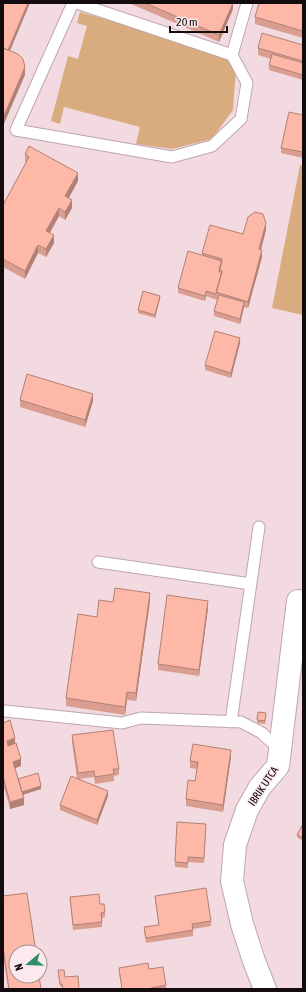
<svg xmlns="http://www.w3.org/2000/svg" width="306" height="992" font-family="'Asap Condensed',sans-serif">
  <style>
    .green { fill: #d9ac80 }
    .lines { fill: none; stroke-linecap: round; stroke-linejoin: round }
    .service-casing { stroke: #bda7ac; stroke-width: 13 }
    .minor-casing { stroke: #bda7ac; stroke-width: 24 }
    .service { stroke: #fff; stroke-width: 11 }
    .minor { stroke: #fff; stroke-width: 22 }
    .wall { fill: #da9e90 }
    .shaded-wall { fill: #b18176 }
    .building { fill: #fdb8a8; stroke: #b18176 }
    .labels { text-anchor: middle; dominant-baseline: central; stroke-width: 3; stroke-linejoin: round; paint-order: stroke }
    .street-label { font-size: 11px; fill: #130b0d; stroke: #fce9ed }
  </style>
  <rect width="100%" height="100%" fill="#f2dae0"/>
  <path class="green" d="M80 12 222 53 236 69 233 110 212 139 172 149 136 144 140 127 64 107 60 124 51 121 68 56 78 59 87 26 77 23Z
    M300 165 303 166V315L272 308Z"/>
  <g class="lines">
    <defs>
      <path id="service" d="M73 3 16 130 172 157 212 146 241 119 247 83 232 55 77 3
        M232 55 247 3
        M98 562 251 584
        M5 711 122 723 141 718 241 722 262 733 268 739 280 748
        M231 722 259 527"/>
      <path id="minor" d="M265 989 254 961 242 924 232 881 235 845 247 810 260 787 278 766 298 601"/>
    </defs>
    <use href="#service" class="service-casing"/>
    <use href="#minor" class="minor-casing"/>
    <use href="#service" class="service"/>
    <use href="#minor" class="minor"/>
  </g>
  <path class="wall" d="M129 3H233V9L219 42Z
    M303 3V38L255 24V17Z
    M303 45V80L269 70V65L271 59 258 55V48Z
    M303 115V158L281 153V148Z
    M25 154 78 181 69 198 72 208 65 220 59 216 50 233 54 243 46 257 38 253 25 279 3 267V205L26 163 25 162Z
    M266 230 261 250 262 257 248 308 244 307 240 324 214 316V311L217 300 206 296 205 301 178 293V288L202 255V253L243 234Z
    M160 298 155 318 138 313V310Z
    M240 343 231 378 205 370V365Z
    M20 400 93 401 85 427 20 407Z
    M150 601 136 701 127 700 125 715 66 706V698L97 617 113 602Z
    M208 608 199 676 158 670V664Z
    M266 716 265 724 257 723V720Z
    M3 723 15 743 21 766 15 768 18 779 41 789 23 795 24 805 10 809 3 784Z
    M72 735 119 769V775L114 776V781L95 784 94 777 79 779 108 796 97 825 60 810V805L77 779 72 742Z
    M231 757 223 812 186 806V799L195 781 197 769 190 768V761Z
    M303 824V841L297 837V835Z
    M206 829 204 863 188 862V868L175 867V862Z
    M3 896 41 989H8L3 954Z
    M155 896 211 921V926L193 929V936L146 943 144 932V927L159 925 155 901Z
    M70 897 100 904 105 912V917L102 918V927L73 930Z
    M119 968 149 969 166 985V989H122L119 973Z
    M58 973 65 977 79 989H62V986L60 987Z"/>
  <path class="shaded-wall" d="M28 3H30L7 58V53Z
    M233 3V9L219 42V35Z
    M25 67V75L3 126V118Z
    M78 173V181L65 204V196Z
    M72 200V208L65 220V212Z
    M59 208V216L46 239V231Z
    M266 223V230L259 256V249Z
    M54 235V243L46 257V249Z
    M38 245V253L25 279V271Z
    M262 250V257L248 308V302Z
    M206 291V296L205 301V296Z
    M160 296V298L155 318V315Z
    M244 302V307L240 324V319Z
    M240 338V343L231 378V373Z
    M93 394V401L85 427V420Z
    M150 593V601L136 701V693Z
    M208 601V608L199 676V670Z
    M127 692V700L125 715V707Z
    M15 738V745L7 748V741Z
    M231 750V757L223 812V805Z
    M21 759V766L13 769V762Z
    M41 786V789L21 795V792Z
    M108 791V796L97 825V820Z
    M24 798V805L10 809V802Z"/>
  <path class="building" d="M3 3H28L8 50 3 48Z
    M145 3H233L219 35Z
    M259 3H303V31L255 17Z
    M262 33 303 45V61L258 48Z
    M3 48 18 54 23 59 25 67 3 118Z
    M272 54 303 63V75L269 65Z
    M289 112 303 115V152L281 148Z
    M29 146 78 173 65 196 72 200 65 212 59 208 46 231 54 235 46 249 38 245 25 271 3 259V205L29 157 25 154Z
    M255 212 263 214 266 223 259 249 262 250 248 302 216 292 222 271 219 270 222 259 202 253 210 225 243 234 248 217Z
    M188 251 222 261 219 272H222L216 294 206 291 205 296 178 288Z
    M143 291 160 296 155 315 138 310Z
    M219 295 244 302 240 319 214 311Z
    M215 331 240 338 231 373 205 365Z
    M27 374 93 394 85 420 20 400Z
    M115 588 150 593 136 693 127 692 125 707 66 698 78 614 97 617 99 600 113 602Z
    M167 595 208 601 199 670 158 664Z
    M258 712 266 713 265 721 257 720Z
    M10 720 15 738 7 741 8 746 16 743 21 759 13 762 24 798 10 802 3 777V723Z
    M113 730 119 769H113L114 774 95 777 94 771 78 773 72 735Z
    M193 744 231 750 223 805 186 799 188 780 195 781 198 762 190 761Z
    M38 773 41 786 22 792 18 779Z
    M71 776 108 791 97 820 60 805Z
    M177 822 206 824 204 858 188 857V863L175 862Z
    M303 824V838L297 835Z
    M206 888 211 921 192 924 193 930 146 938 144 927 159 925 155 896Z
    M27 893 36 952H16V976H39L41 989H9L3 947V896Z
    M99 894 100 904H104L105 912 101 913 102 922 73 925 70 897Z
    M148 963 149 969 163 967 166 985 151 988V989H122L119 968Z
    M58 970H64L65 977 78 976 79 989H63L62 984H60Z"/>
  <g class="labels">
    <g class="street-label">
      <text transform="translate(263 786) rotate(-56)">IBRIK UTCA</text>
    </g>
  </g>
  <rect width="306" height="992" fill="none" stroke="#130b0d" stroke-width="8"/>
  <g transform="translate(28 964) rotate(251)"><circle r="19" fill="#fce9ed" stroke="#9f9093"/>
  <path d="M0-3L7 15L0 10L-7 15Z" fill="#2e8f69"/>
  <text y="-6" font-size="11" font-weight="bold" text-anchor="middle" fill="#130b0d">N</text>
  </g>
  <path d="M170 26v6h57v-6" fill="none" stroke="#130b0d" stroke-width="2"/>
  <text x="176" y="26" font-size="12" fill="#130b0d" stroke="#fce9ed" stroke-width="3" paint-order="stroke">20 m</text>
</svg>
